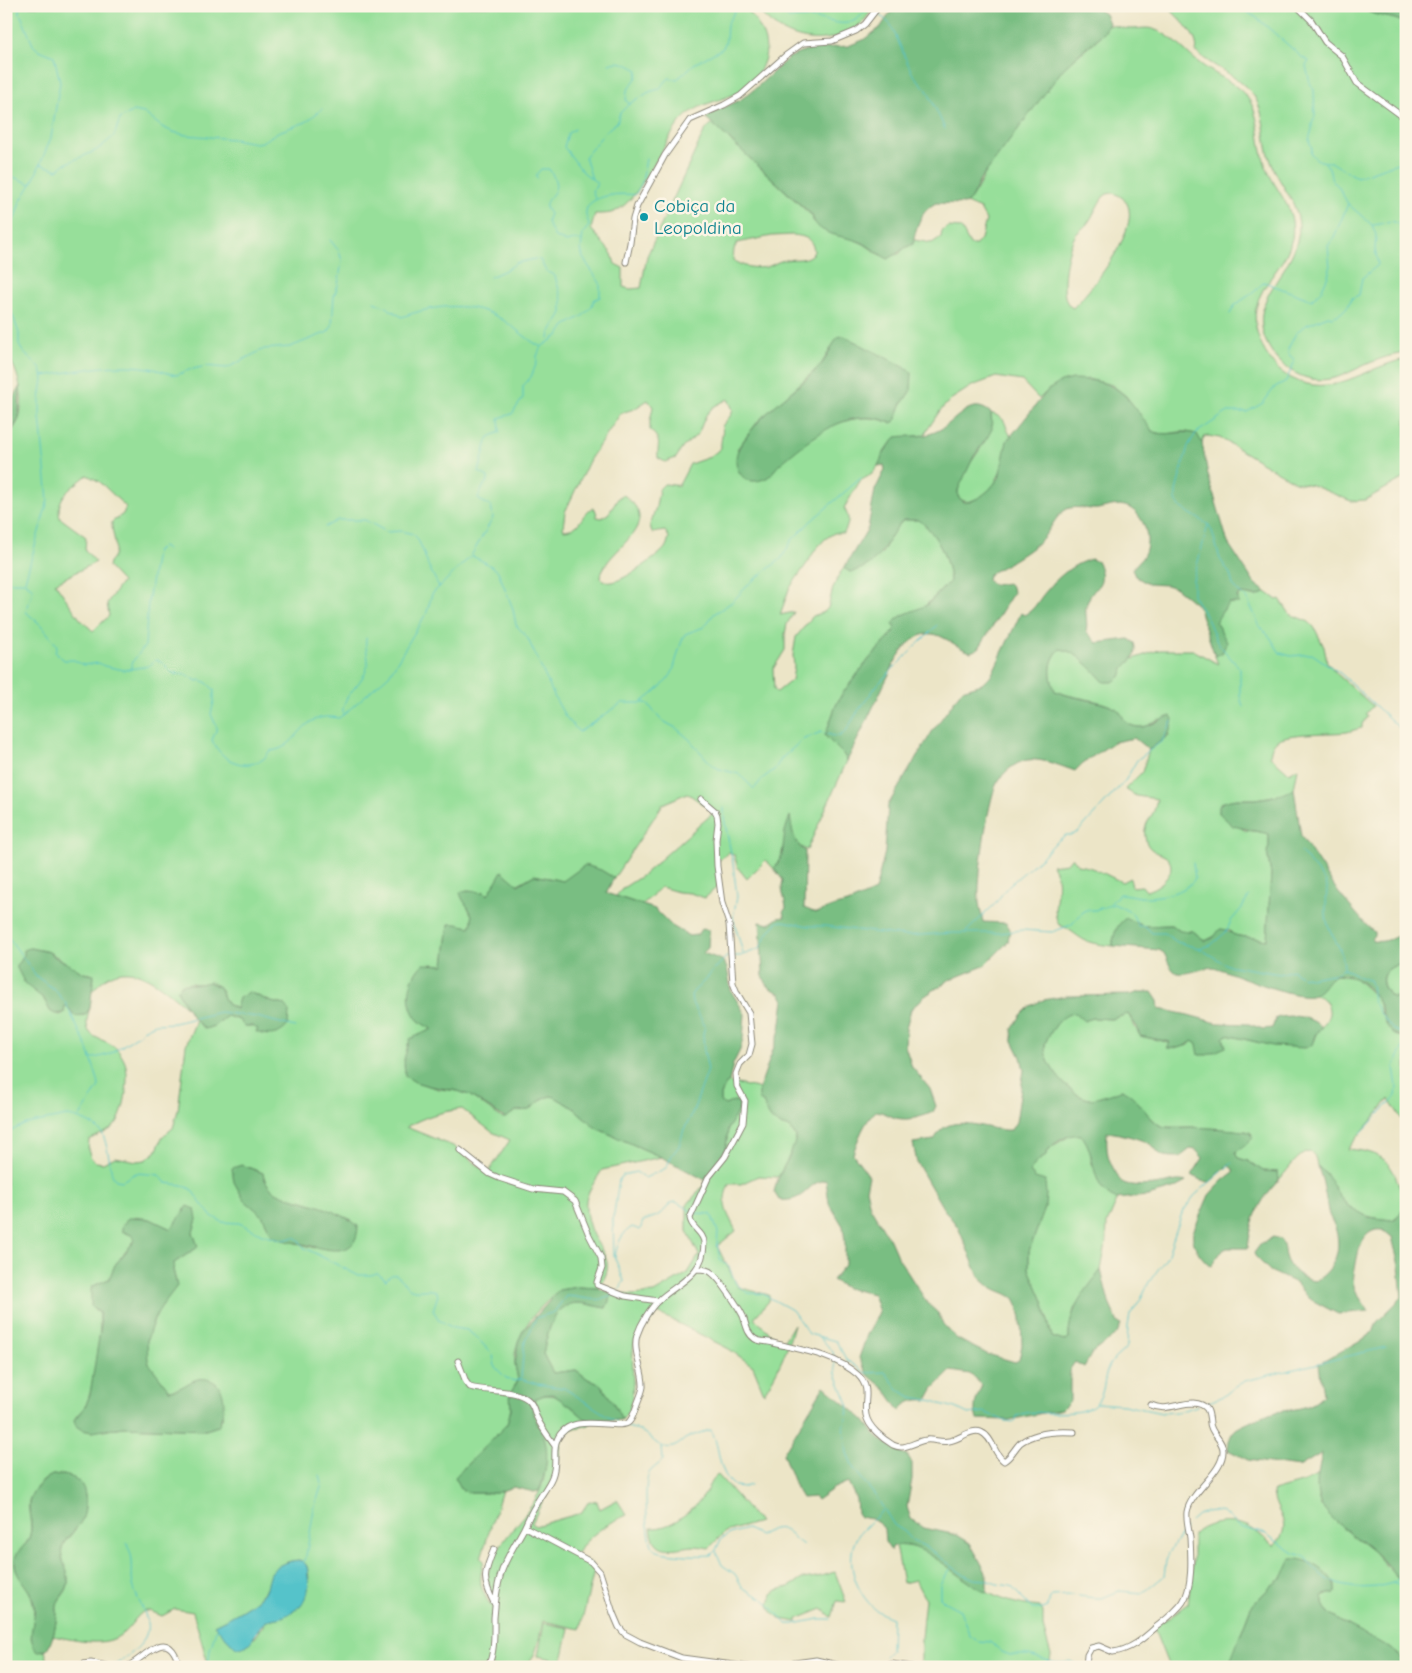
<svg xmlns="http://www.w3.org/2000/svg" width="1412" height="1673" font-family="'Comic Neue',sans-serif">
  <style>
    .green { fill: #97df9a; stroke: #618562; fill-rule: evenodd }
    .forest { fill: #79be82; stroke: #527456 }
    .water { fill: #55c3ca; stroke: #40777a }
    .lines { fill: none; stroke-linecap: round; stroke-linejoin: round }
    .stream { stroke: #55c3ca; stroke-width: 1 }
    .minor-casing { stroke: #8c8879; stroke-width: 7 }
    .minor { stroke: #fff; stroke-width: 5 }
    .culture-dot { fill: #0f9aa8; stroke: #fcf5e5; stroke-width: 2 }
    .labels { text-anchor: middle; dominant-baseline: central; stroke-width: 5; stroke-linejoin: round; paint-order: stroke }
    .culture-label { font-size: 19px; fill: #0d838f; stroke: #fcf5e5; text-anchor: start }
  </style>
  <rect width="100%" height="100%" fill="#fcf5e5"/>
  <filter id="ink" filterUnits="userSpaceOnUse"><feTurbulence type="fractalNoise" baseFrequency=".02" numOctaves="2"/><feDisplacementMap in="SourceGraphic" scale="10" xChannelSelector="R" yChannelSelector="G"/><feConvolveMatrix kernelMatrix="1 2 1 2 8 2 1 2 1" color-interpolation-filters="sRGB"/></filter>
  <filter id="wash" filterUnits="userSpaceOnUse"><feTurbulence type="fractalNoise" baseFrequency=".0096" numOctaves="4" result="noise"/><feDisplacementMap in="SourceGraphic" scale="20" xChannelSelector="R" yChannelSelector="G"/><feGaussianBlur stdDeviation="1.12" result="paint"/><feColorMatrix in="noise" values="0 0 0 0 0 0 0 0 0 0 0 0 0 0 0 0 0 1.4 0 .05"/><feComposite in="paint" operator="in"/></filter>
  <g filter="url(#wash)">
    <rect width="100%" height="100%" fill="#ece5c7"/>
    <path class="green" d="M6 6H745C757 22 771 40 764 61 749 107 706 92 681 121 662 143 639 205 611 213 606 214 600 214 595 214L591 229 612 254 615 264 623 268V287L630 289 641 288 647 256 704 132 712 123 812 216 813 221 864 244 880 255 899 254 904 248 913 244 914 240 932 243 941 237 942 231 948 227 961 228 970 245H976L981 239 986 220 980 209 966 203C976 195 982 178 989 167 1014 135 1036 101 1062 70 1076 54 1099 43 1108 25 1116 25 1123 29 1130 29 1138 29 1146 27 1153 29 1172 35 1183 50 1198 62 1215 76 1240 83 1251 103 1261 123 1258 145 1266 166 1275 192 1297 207 1292 238 1287 265 1261 282 1256 308 1253 326 1259 344 1269 358 1274 367 1282 373 1291 378 1333 400 1364 367 1406 359V477L1365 500 1351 501 1312 485 1295 482 1220 438 1208 436 1204 437 1202 443C1188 420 1170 441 1152 431L1126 396 1112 385 1088 379 1049 389 1039 399 1022 381 996 377 972 386 950 400 939 412 924 435 894 439 885 451 878 466 872 474 860 481 844 508C850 518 849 523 844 533H834L825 539 815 550 808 562 789 589 780 615 794 612 787 624 785 634V650L773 669 774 690 777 692 792 680 794 667 793 655 796 637 813 616 824 612 828 608 833 588 840 573 844 568 850 572 882 553 895 529 904 520H920C937 534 948 558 950 581L923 608 903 615 890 637 870 658 842 694 836 705 825 736 844 755 847 761 807 850C793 846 792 830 790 817L781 857 774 869 766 860 747 879 738 868 734 855 729 852 718 861V886L705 898 690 893 678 892 661 887 642 905 616 896 623 888 643 875 713 813V811L687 793 663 804 614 878 600 870 563 881 534 875C524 881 497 896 486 894 479 893 473 890 466 890 467 895 466 902 468 907 471 916 475 916 470 927L449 925 444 965 432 964 419 1021 432 1029 408 1044 404 1067 415 1082 439 1089 458 1091 469 1095 502 1118H505L516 1111 529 1110 544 1098 551 1096 555 1097 575 1109 596 1128 661 1157 602 1170C598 1177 586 1193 586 1201 585 1213 589 1229 595 1239 607 1258 614 1267 598 1288L578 1287 559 1290C538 1309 512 1334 515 1365 516 1370 518 1375 518 1381 507 1397 514 1407 507 1424L455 1477 470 1493H496L502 1490 481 1558 484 1561C478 1581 480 1588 491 1606 492 1597 490 1592 488 1584 486 1576 490 1565 493 1558 507 1530 538 1509 544 1477 546 1469 546 1446 544 1439 540 1421 530 1421 535 1399 559 1385 571 1412 591 1421L589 1425 572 1429 564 1436 561 1442 558 1469 532 1523 535 1526 581 1513 589 1501 597 1502 600 1509 617 1500 627 1515C606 1524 587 1536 575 1556L591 1564 594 1571 580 1629 543 1621C540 1634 538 1652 529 1663L558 1667H209L193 1612 175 1609 162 1616 150 1611H144C134 1618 129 1630 119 1636 102 1648 71 1639 53 1636 54 1629 57 1621 57 1613 57 1609 56 1606 58 1602 62 1595 68 1591 68 1582 69 1570 59 1560 62 1549 63 1543 66 1540 70 1536 82 1521 86 1514 85 1495 79 1489 73 1479 66 1476 52 1468 32 1488 29 1501 27 1511 33 1525 30 1535 27 1547 14 1552 15 1564 16 1576 24 1581 29 1591 37 1606 33 1622 31 1639L42 1651H45L50 1667H6V438C11 433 17 425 19 418 25 400 19 369 6 354ZM1113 193C1161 208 1090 291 1073 308 1056 302 1067 250 1074 238 1077 231 1083 229 1087 224 1094 215 1097 205 1103 197L1107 194ZM792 235C804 236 813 238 814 252 806 262 796 258 785 260 778 261 773 265 767 267 757 269 741 267 733 260L734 249 737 243 772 236ZM844 336 863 346 911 390 901 405 895 421 890 423C847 403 793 446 767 478L737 449 759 420 820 366 838 337ZM648 400 653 407 650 421V430C663 442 657 443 658 458L665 462 676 458 683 447 698 434 706 415 713 407 728 399 733 410 731 415 722 426C724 433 720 441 721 448L710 457 690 464 679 485C674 486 670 484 664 484L659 489 656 507 650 525 652 533 665 531 669 537C668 541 667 545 665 548 658 557 623 581 612 582 607 583 604 581 601 578 601 554 654 532 635 506 632 502 628 499 624 495L619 497 609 513 602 518 597 517 596 511 593 508C580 513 583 529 564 530L563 527 565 512 590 459 621 413 634 409ZM87 475 100 482 126 507 123 514 112 522C111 536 122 550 109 562L108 567 122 582 107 603 109 616 93 631 80 619 55 583 96 562 85 550 86 537 60 518C55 496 72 488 87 475ZM30 948 49 952 83 973 91 974 94 978 92 992C124 950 157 983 186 1007L177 990 190 983 199 984 210 982 219 987 227 1004 237 1009 249 992 271 1002 285 1005 257 1032 259 1029 252 1026H244L239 1020 227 1016 214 1026 205 1029 195 1020V1023L186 1045 178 1110 173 1128 163 1136 156 1152 145 1160 137 1161 115 1157 103 1163 96 1162 91 1158 88 1150 89 1140C96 1136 111 1131 115 1125 125 1114 129 1080 126 1066 125 1061 122 1056 119 1052 108 1034 77 1045 90 1008L85 1015 75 1016 67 1006 65 1005 64 1013 60 1015 50 1011C47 1000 25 977 16 966ZM462 1109 492 1132 510 1140 488 1173 453 1146 406 1127C426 1116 440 1112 462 1109ZM242 1165 263 1173C267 1196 290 1197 309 1203 323 1207 338 1214 352 1220L315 1248 273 1237 262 1215ZM185 1209 197 1219 193 1232 198 1247 174 1263 173 1270 176 1281C166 1304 138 1334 148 1361 149 1365 165 1385 169 1390H177L184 1387 223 1416 218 1426 206 1430 123 1427 104 1431 74 1420C77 1414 83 1410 86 1405 93 1393 103 1324 99 1312L95 1310 97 1284 109 1279 115 1265 135 1240 133 1236 122 1231 134 1217 150 1219 171 1229 182 1215ZM299 1560 307 1566 309 1578 307 1594 272 1619 266 1621 255 1638 214 1625C230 1618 256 1605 265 1590 271 1580 278 1571 286 1562Z
      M755 6H875C869 14 863 24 854 29 819 50 778 38 755 6Z
      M1167 6H1360C1374 19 1391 14 1406 24V353C1397 354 1388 356 1380 359 1365 364 1352 372 1338 377 1311 386 1284 372 1270 349 1261 335 1259 317 1265 302 1276 276 1299 256 1299 226 1298 202 1280 186 1272 164 1262 141 1268 113 1251 92 1236 75 1213 67 1196 52 1201 37 1177 17 1167 6Z
      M991 413C1010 420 1002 423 1011 436 1007 442 1006 447 1005 454 1001 472 995 492 976 499 968 502 965 503 958 497 956 467 997 443 991 413Z
      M1266 592 1277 600 1280 599 1290 614 1309 622 1314 627 1324 647 1327 662 1337 674 1373 706 1366 713 1367 717 1362 724V728C1356 729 1352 731 1347 732 1330 734 1293 732 1279 739 1272 743 1271 749 1270 756L1289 773 1298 768 1294 789 1284 794 1256 799H1235L1220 803 1219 813 1244 830 1269 833V847L1267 852 1271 874 1267 940 1234 935 1228 929 1205 941 1193 931H1180L1171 925 1143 926 1126 918 1113 940V946C1103 945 1093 944 1084 940 1075 935 1069 928 1059 925 1048 904 1066 888 1052 865L1067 863 1072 857 1078 865C1095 867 1106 875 1122 882L1130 878 1132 887 1142 886 1146 891C1158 888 1177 874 1169 860 1163 851 1147 855 1145 836 1143 826 1150 819 1154 811 1155 807 1156 803 1157 799L1136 796 1125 789 1142 772 1149 750 1169 735 1160 719C1153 723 1146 728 1138 727 1121 725 1124 712 1115 708 1096 698 1074 699 1055 691 1049 676 1048 661 1060 649 1077 651 1093 670 1105 682L1133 659 1159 650H1193L1218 664 1215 656 1222 653C1226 641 1222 633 1216 623L1218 617 1229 603 1234 604C1242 587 1246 598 1258 596 1261 595 1264 593 1266 592Z
      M1406 960V998L1391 997C1381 985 1378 974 1394 966 1398 964 1402 963 1406 960Z
      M1337 975 1355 978 1377 998 1382 1015 1397 1036 1406 1038V1126L1389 1099 1348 1149C1392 1153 1392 1166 1406 1205L1402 1213 1392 1220C1373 1219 1352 1214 1340 1197 1331 1185 1330 1176 1317 1166 1313 1132 1288 1170 1279 1180L1278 1172 1263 1171 1248 1161 1238 1158 1236 1155V1152L1247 1144 1253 1137 1252 1134 1246 1131 1192 1127H1165L1159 1125 1148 1115 1141 1106 1121 1091C1112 1093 1100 1098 1091 1099 1072 1099 1043 1064 1045 1046 1046 1038 1052 1031 1056 1025 1062 1018 1066 1014 1075 1012L1084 1021 1093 1018 1112 1019 1128 1014 1140 1036 1170 1043 1174 1049 1189 1045 1192 1041 1197 1044 1226 1047 1223 1037 1227 1035 1273 1046 1314 1041C1315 1028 1334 1021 1328 1006 1326 999 1320 996 1313 995 1322 989 1327 978 1337 975Z
      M727 1082 757 1088 759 1089C759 1097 761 1099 764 1105 770 1121 774 1124 790 1128L796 1137 794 1148 778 1177 758 1176 741 1184H729C720 1205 727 1212 736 1231L717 1246 738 1287 769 1295V1301L754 1318 782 1344 794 1324C787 1352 779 1369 764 1393L753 1366 729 1349 658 1313C652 1320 637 1333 635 1340 628 1366 641 1398 622 1420L614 1404 601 1385 588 1379 576 1370 553 1373 543 1354C547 1335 553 1303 578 1303 587 1303 597 1307 606 1308L612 1293 633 1295 654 1293 688 1273 699 1255 687 1231V1205L707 1181 726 1148 728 1129 731 1121 736 1115 734 1101 725 1105 721 1102V1095Z
      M1076 1134 1081 1135 1087 1141 1091 1154V1162L1115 1199 1118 1198 1107 1224 1106 1243 1101 1270 1074 1309 1069 1330V1339L1064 1341 1052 1337 1043 1301 1029 1269V1251L1045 1208 1035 1178 1030 1172 1035 1163 1045 1156 1051 1147 1071 1135Z
      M718 1475 759 1522 725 1532 709 1548C704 1547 698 1546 693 1546 673 1548 654 1556 651 1528 671 1529 690 1512 703 1497 709 1489 709 1480 718 1475Z
      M1319 1475 1318 1497 1321 1506 1346 1530 1373 1551 1406 1588V1667C1405 1664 1402 1657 1398 1654 1382 1641 1332 1623 1324 1606 1322 1602 1323 1598 1324 1595L1335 1593V1584L1323 1571 1306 1561 1286 1572 1282 1578 1271 1586 1251 1607 1228 1667H1169L1153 1627 1169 1618 1188 1604 1193 1561V1535C1204 1522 1233 1519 1249 1527 1258 1532 1266 1540 1274 1546 1296 1523 1274 1514 1273 1491L1304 1482Z
      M896 1545C905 1546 915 1546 923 1550 940 1559 955 1573 971 1583 992 1597 1015 1605 1040 1607L1043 1612V1627L1051 1655 1049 1667H921V1638L925 1599 915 1580 903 1583Z
      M835 1572 846 1602 837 1601 832 1617 822 1609 797 1619V1622L781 1619 772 1612 769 1605 772 1594 777 1590 789 1587 802 1579 817 1577Z
      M544 1623 569 1628 562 1661 538 1656Z"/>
    <path class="forest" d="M895 6H1093L1105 14 1109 23 1104 33 1079 54 1063 69 990 167 980 180 971 199 965 204 936 203C920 211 916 228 913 244 903 248 898 254 888 259 880 255 873 249 865 244 849 235 816 238 812 215L706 118 714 112 740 100 756 88 788 58 810 49 848 46 863 40 880 28Z
      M1360 6H1406V24C1391 14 1374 19 1360 6Z
      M844 336 904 367 912 373 911 390 901 405 895 421 891 423C849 404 810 439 780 464 775 468 771 477 764 479 740 489 728 461 742 443 748 435 754 426 761 419 779 400 802 385 820 366 828 357 831 346 838 337Z
      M1073 379C1120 380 1126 395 1152 431 1165 438 1180 429 1197 434L1202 443 1208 475 1228 543 1255 584 1266 592 1257 596 1242 594 1237 596 1239 603H1229C1224 609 1219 615 1216 623L1227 642 1222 653 1215 656 1198 606 1176 588 1166 585 1148 584 1135 576 1132 569C1135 565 1139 562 1142 558 1153 542 1145 515 1128 507 1119 503 1107 507 1098 509 1088 510 1076 505 1067 509 1055 515 1050 532 1040 541 1025 555 1006 564 988 575L987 580 994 585 1008 583 1012 587 1013 593 979 648 971 652C960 649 954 643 944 638 921 625 905 645 895 662L847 761 844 755 825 736 836 705 842 694 870 658 890 637 895 628 893 624 897 619 903 615 927 605 950 581C948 558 937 534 919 520H903C884 540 883 566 850 572L844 568 868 528 875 490 885 470 884 465 878 466 885 451 896 437C909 435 921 438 935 432 956 424 969 394 991 413L992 429 987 438 974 456 958 490V497L964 502H970L980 497 989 490 999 478 1007 441 1048 390 1061 382Z
      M20 386 19 419 6 438V410Z
      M1091 559 1098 562C1109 589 1091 584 1086 607 1085 615 1088 623 1086 631L1097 643 1129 639 1135 643C1139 656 1130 661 1123 669L1122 675 1113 682H1104C1093 670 1077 651 1060 649 1048 661 1049 676 1055 691 1073 699 1096 699 1115 708 1124 712 1121 725 1138 727 1149 728 1160 719 1171 716L1173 719C1171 737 1163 739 1149 750L1134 738 1114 742 1083 763 1075 771C1061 766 1042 758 1027 760 1014 763 1004 772 997 783 987 802 977 881 979 903 980 910 982 916 983 922L1006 923 1010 929 1008 942 984 966 949 980 925 996 911 1009 906 1028 905 1046 912 1067 930 1089 936 1106 933 1112C921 1117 909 1121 896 1118 889 1116 884 1112 876 1111 864 1122 858 1139 853 1154L869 1176 866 1189 870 1207 890 1240 897 1256 928 1304 938 1313 943 1324 956 1338 967 1344 987 1354 1015 1362 1019 1360 1022 1345 1021 1318 1018 1306 1014 1298 1007 1294 990 1287 979 1277 958 1227 943 1208 917 1163 913 1143 934 1140C936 1137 938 1133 941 1130 959 1114 991 1132 1011 1130L1016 1122 1024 1070 1021 1057 1013 1041 1012 1030 1021 1015 1030 1006 1043 1000 1066 996 1131 995 1139 992H1152L1158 1001 1159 1009 1188 1015 1217 1023 1249 1024 1263 1029 1272 1028 1276 1018C1293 1014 1309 1016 1322 1027L1315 1035 1312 1045 1305 1048 1273 1046 1227 1035 1223 1038 1226 1047 1207 1055H1199L1197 1044 1192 1041C1187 1047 1175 1049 1167 1048L1170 1042 1140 1036 1137 1027 1128 1014 1112 1019 1093 1018 1084 1021 1075 1013C1066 1014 1062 1018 1056 1025 1052 1031 1046 1038 1045 1046 1043 1064 1072 1099 1091 1099 1100 1098 1112 1093 1121 1090 1135 1092 1146 1116 1158 1124 1167 1130 1181 1127 1192 1127 1211 1128 1231 1129 1250 1132L1253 1137 1247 1144 1236 1152V1155L1238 1158 1248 1161 1263 1171 1278 1172 1279 1180C1259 1201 1251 1220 1248 1248H1224L1211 1266C1201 1258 1191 1245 1193 1232L1209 1195 1222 1181 1235 1171 1228 1165 1210 1182 1202 1181 1192 1175 1203 1158 1196 1150 1190 1149 1180 1157C1175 1157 1169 1157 1164 1156 1158 1154 1157 1150 1153 1146 1144 1139 1118 1133 1107 1132 1106 1152 1107 1159 1118 1176 1119 1178 1120 1181 1122 1182 1128 1187 1152 1186 1160 1184 1171 1183 1176 1179 1186 1182L1173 1189 1148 1196 1115 1199C1089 1188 1097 1152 1081 1135 1072 1133 1058 1140 1051 1147 1048 1149 1047 1154 1044 1157 1037 1162 1034 1164 1030 1172L1035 1178 1045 1181 1046 1194 1045 1208 1029 1251V1269L1043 1301 1052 1337 1064 1341 1069 1338C1068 1311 1085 1291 1101 1270L1109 1303 1118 1323 1121 1324 1117 1334 1092 1353 1084 1367 1075 1362 1070 1369V1401L1062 1409 1009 1420 977 1419C972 1407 977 1397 982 1385L970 1374 951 1371 933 1389 927 1400C917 1399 905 1401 900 1411L885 1389 868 1375 859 1358 867 1335 879 1312 873 1294 846 1288 832 1280 845 1265V1241L843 1226 829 1203 826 1180C806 1182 807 1203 779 1200L774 1192C778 1172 792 1157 796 1137L790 1128C773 1124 769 1119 763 1102L759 1100V1089L780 1030 784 1000 780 993 770 988 766 983 763 976 760 922 769 924 778 918 785 917 783 912 786 908C785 897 780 891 783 880L774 869 782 856 785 831 790 816C792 829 793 843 805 851L804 908 816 913 835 906 848 903 875 891 885 852 888 805 932 732 962 690 982 684 991 676 1021 613 1024 615C1033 611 1037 603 1043 595 1057 578 1070 565 1091 559Z
      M1294 789 1301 836 1338 892 1366 925 1374 932V935L1371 939 1373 941C1385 943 1397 938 1406 929V960C1402 963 1398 964 1394 966 1378 974 1380 985 1391 997L1406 998V1038C1379 1032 1387 1013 1376 998 1372 991 1361 981 1354 978 1326 965 1329 991 1312 995 1293 999 1235 974 1214 967 1203 967 1182 978 1174 971 1169 967 1167 958 1164 953L1159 950 1113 946C1113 934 1117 924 1126 918L1143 926 1171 925 1180 931H1193L1205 941 1213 938 1220 929C1229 929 1231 935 1239 936L1267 940 1271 874 1267 852 1269 847V834L1233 826 1219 813V805C1229 797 1242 800 1255 799 1268 798 1282 795 1294 789Z
      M585 865 601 870 614 878 606 893 655 909 672 926 689 936 697 935 701 929 709 930 708 948 703 953 722 960 727 968 731 991 745 1014 743 1039 740 1050 733 1064 729 1082 725 1085 721 1095V1102L725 1105 734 1101 739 1102V1109L728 1129 726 1148 707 1181 661 1157 596 1128 575 1109 555 1097 551 1096 544 1098 529 1110 516 1111 505 1118 469 1095 458 1091 429 1086 415 1082 405 1076 404 1059 410 1039 432 1029C428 1027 422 1024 418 1020 404 1004 408 978 423 964L444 965 449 924H457L470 927C478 912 462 905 460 892 468 889 474 890 482 893L483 891 488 895 502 871 518 885 534 875 563 881Z
      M30 948 49 952 55 957 74 967 83 973 94 975 90 1008 85 1015 75 1016 67 1006H65L64 1013 55 1014 50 1011 44 999 25 984 16 966 24 955V950Z
      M209 982 219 987 227 1004 236 1009 239 998 249 992 271 1002 285 1005 289 1012 288 1025C280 1036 268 1037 256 1032L258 1029 252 1026H244L239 1020 227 1016 214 1026 205 1029 192 1017 177 990 182 984H199Z
      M242 1165 263 1173C267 1196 291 1197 309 1203 324 1207 347 1216 358 1226 357 1262 323 1248 303 1244 292 1242 283 1241 273 1237L262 1215 244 1200 234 1182 232 1168Z
      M1317 1166 1326 1173 1340 1197 1348 1206 1368 1217 1392 1220 1396 1218 1406 1206V1588C1395 1575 1385 1561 1372 1550 1358 1538 1324 1517 1319 1499 1314 1485 1320 1467 1322 1453L1299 1467 1248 1460 1228 1450C1228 1443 1230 1434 1236 1429 1242 1425 1265 1415 1273 1413 1291 1408 1310 1411 1323 1395L1319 1364 1373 1333 1377 1322 1402 1297 1399 1266 1392 1237 1383 1230C1361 1227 1358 1253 1355 1269 1354 1276 1352 1282 1355 1289 1358 1297 1364 1303 1369 1311L1338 1314 1308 1298 1296 1283 1270 1271 1255 1256 1254 1253 1260 1245 1273 1237C1276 1238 1279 1238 1281 1240 1284 1244 1284 1252 1285 1256 1288 1269 1303 1280 1315 1281 1336 1270 1343 1246 1334 1225 1332 1220 1329 1217 1328 1211 1325 1196 1324 1180 1317 1166Z
      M188 1206 195 1209 197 1219 193 1232 198 1247 174 1263 173 1270 177 1286 161 1307 153 1321 147 1340 148 1362 169 1390C183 1390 186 1382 198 1379 202 1378 207 1379 210 1380 229 1387 225 1412 218 1426L206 1430 123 1427 92 1432 82 1430 76 1426 74 1420 86 1405 90 1394 101 1325 99 1312 91 1306V1287L109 1279 115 1265 133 1243 135 1240 133 1236 122 1231V1226L128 1218 150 1219 171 1229Z
      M578 1287 598 1288 612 1293 606 1308C597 1307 587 1303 578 1303 553 1303 547 1335 543 1354L553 1373 576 1370 588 1379 601 1385 614 1404 622 1420 591 1421 584 1418 572 1407 552 1394 544 1395 535 1399C529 1421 540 1422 545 1440 549 1457 545 1476 539 1491L534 1492 513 1487 496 1493H470L462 1490 455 1477 507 1424 511 1409 510 1394 518 1380 515 1365 518 1342 523 1331 559 1290Z
      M824 1386 864 1420 875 1434 883 1441 907 1456 912 1463V1479L907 1507 911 1519 924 1528 957 1535 970 1543 987 1574V1593C964 1583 917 1534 892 1547L891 1551 885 1542 884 1529 881 1525 872 1519 860 1517 857 1513 856 1499 848 1482 834 1488 817 1500 814 1497 802 1498 796 1488 783 1454Z
      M52 1475C75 1474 87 1481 85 1505 85 1510 84 1516 82 1520 77 1530 65 1537 62 1548 59 1559 68 1568 68 1578 69 1591 63 1592 58 1602 56 1606 57 1609 57 1613 56 1625 53 1640 47 1650L38 1651C24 1639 37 1620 34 1604 32 1588 15 1579 15 1563 14 1548 28 1548 30 1535 33 1525 29 1514 29 1504 29 1493 43 1480 52 1475Z
      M1291 1559C1308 1557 1337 1574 1335 1593L1324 1595C1311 1624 1403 1640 1405 1667H1228L1251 1607 1271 1586 1282 1578Z"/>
    <path class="water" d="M299 1560C307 1562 308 1568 308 1575 311 1597 302 1609 282 1617 277 1619 271 1618 267 1621 254 1627 255 1649 236 1648L214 1625C230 1617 254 1606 265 1591 267 1587 267 1583 268 1579 272 1566 286 1561 299 1560Z"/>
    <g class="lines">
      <path class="stream" d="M775 6 788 18C796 19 804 17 812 18 839 21 848 33 869 7L875 10
        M1237 6 1257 18 1303 58 1309 61 1306 66 1310 83 1314 90 1315 116 1312 123V129L1309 140 1312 149 1311 153C1316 161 1322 162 1331 162L1344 170 1357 177 1406 160
        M877 12 891 25 912 73 927 90 945 129
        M609 64C622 59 627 65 638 70L637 77 627 91 626 100 629 104
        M575 129 568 133 564 147 583 172 597 183 595 188 592 190 595 199
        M1325 163 1329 168 1332 180 1338 186 1348 204 1372 225 1376 235 1375 249 1378 265 1362 278 1359 295 1352 298 1347 307 1341 313 1333 317 1328 316 1304 326 1296 333 1288 349 1289 355 1294 359V363L1286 381 1275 387 1263 403 1247 412H1228L1196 433 1188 446 1176 491V500L1181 508 1209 525 1212 531 1220 559 1230 574 1233 585 1238 592 1247 598 1260 627 1270 637 1280 653 1291 656 1312 654 1340 673 1406 734
        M40 164 58 170 65 164 95 151 102 146 114 136 120 119 133 111 144 113 162 127 173 132 186 135 233 139 256 143 262 142 278 132 306 122 322 109
        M6 174 31 184
        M537 178 536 175 541 169H549C567 194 543 196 546 207 547 210 549 212 550 214L547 222 555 237 566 242 574 240 581 241
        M592 179 585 157 606 131 617 122 620 113 629 104 649 92 659 89 669 78 677 79 681 76 694 64 723 48 726 40 727 24 738 6
        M1373 225C1389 224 1391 214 1406 232
        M6 233 15 218 20 202 33 181 51 138 60 82 54 56 37 49 33 45 20 13 19 6
        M490 277 508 269 516 263 535 259 540 260 546 271 555 276 562 300V313L550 333 549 339
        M374 302 386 307 402 317C434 305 472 300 503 320 516 328 527 340 541 347
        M6 304 10 308 19 333V345L23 352 41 369 43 379 40 400V417L48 500 25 581
        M1230 314 1235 305 1254 292 1264 282 1312 300 1322 289 1328 276 1330 268 1328 246 1334 237 1348 204
        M43 376C79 371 117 361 154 369 162 371 169 374 177 375L189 370 206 366 227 368 264 349 290 347 328 332 332 326 334 296 338 285 342 261 339 251 330 240
        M1208 525 1193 580V595L1207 618 1217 642 1240 669V696L1243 707
        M325 527 338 520H365L387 532 401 531 413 534 417 538 421 546 428 565 439 587
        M472 556 488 564 498 571 513 609 516 625 527 637 555 698 565 716 579 732 622 703H647L661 720 676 728 689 739 711 764 719 769 739 774 754 789 763 778 774 770 782 758 802 740 821 732 834 736H840L846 731 858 711 878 684 937 625
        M6 582H24L33 588 32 594 26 612 41 625 56 644 57 646 55 652 64 660H74L83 665 99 663 104 666 124 670 149 666 156 660C171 664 164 676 185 674L197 681 201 680 207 683 214 690V701L211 714 217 728 212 740C220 759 242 771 262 760 266 758 266 754 270 751 302 748 298 710 339 718L343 715 389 675 427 612 432 594 471 556 493 518 491 506 479 500 478 498 484 485 488 481V477L479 472 487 441 489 437 500 432 499 418 512 414 523 398V386L531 377 537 362V356L541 347 559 335 565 326 584 315 592 306 594 300 600 297V283L583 258 581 249 583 233 589 226C589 221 585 216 586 211 589 194 623 193 635 195L642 183 646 159
        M130 670 133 661 145 646 148 603 156 552 162 546 165 547 167 550
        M642 702C651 696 669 681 673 671 677 658 679 646 685 634L704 627 714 614 732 602 750 583 781 559 792 540 811 521 861 478
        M343 715C341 696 358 688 365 673 372 657 364 653 366 638
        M724 808V818L733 863 737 897 733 918 743 953
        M1301 852 1325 881 1327 886C1327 898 1324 914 1328 925 1334 942 1344 949 1344 969
        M1110 904 1119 894C1126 894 1133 896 1140 897 1156 898 1188 893 1195 878L1193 863
        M966 932 994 905 1008 886 1041 858 1056 842 1066 835H1072L1078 832 1125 781 1137 760 1162 741 1172 721
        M6 934 37 977 54 989 65 1002 88 1049 98 1080 99 1086 79 1118
        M1199 948 1227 965 1280 974 1292 970 1301 976 1310 978 1338 973 1342 969C1353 971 1359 979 1369 980 1373 987 1371 993 1373 1000 1374 1005 1390 1028 1394 1030 1398 1032 1402 1033 1406 1034
        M734 956H740L759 949 770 930 778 922 783 921 809 926H825L905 936 951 933H1000L1022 930 1052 932 1071 925 1085 910H1095L1114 904 1132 913 1138 926H1145L1152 933H1164L1177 942 1191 946 1199 948 1211 945 1226 932 1231 921 1242 908 1249 896
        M91 1059 110 1054 137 1036 143 1030 155 1024 174 1023 220 1012 257 1017 295 1027
        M6 1133 26 1124 67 1116C78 1117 95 1124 102 1133 105 1137 109 1157 110 1163 112 1171 110 1174 116 1180L122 1181 136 1173 159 1175 166 1183 182 1185 191 1189 202 1205 205 1207 210 1215 222 1222 239 1223 262 1234 284 1240 294 1237 299 1240 303 1247 357 1275H371L377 1273 386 1280C398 1265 402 1285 411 1289 418 1292 427 1288 436 1291L438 1295 433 1310 439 1320 453 1328 467 1330 478 1339 493 1355 495 1367 506 1378 514 1381 521 1379 537 1384 564 1388 617 1422
        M1361 1133 1396 1096 1397 1087 1394 1067 1398 1057 1406 1042
        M695 1213 711 1214 718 1232 717 1243 720 1259 729 1267 736 1284 748 1293 763 1294 792 1310 809 1334 836 1341 846 1359 865 1373 885 1372 898 1389 911 1397 934 1401 940 1404 956 1408 968 1414 984 1412 1005 1421 1015 1422 1017 1416C1029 1410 1038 1413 1051 1413 1070 1412 1094 1415 1102 1393 1105 1383 1105 1372 1111 1363 1115 1356 1123 1353 1127 1346L1128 1326 1130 1315 1140 1300 1149 1282 1167 1257 1182 1213 1194 1196 1232 1163
        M615 1257C617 1244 621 1234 632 1227L640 1230 643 1221 657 1216 665 1210 671 1203 676 1202 691 1211
        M619 1290 624 1281 614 1256 613 1220 619 1180 623 1175 636 1172 645 1178 666 1168 672 1155 679 1146 684 1129 691 1117 708 1070 704 1051 703 1034 705 1026 692 1003 691 995 694 991 704 981 725 958 730 955
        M820 1337 833 1352 834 1358
        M835 1362 836 1374 849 1406 844 1428 847 1453 854 1469 877 1498 894 1525 905 1532 912 1540 928 1548 961 1573 974 1579 986 1580 997 1584 1011 1586 1032 1609H1043L1048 1607 1050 1598 1052 1596 1071 1595 1095 1598H1102L1119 1591 1143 1593 1164 1576 1166 1561 1169 1553 1185 1528
        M521 1379 524 1345 536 1318 554 1312 566 1296C586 1297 595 1304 614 1295
        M1096 1403 1124 1405 1162 1413 1177 1412 1197 1406
        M1205 1404 1225 1395 1236 1386 1245 1381 1386 1347
        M625 1426C632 1429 638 1429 644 1433 651 1437 656 1445 664 1447 673 1449 678 1445 685 1439 688 1437 707 1430 711 1430 721 1447 717 1474 735 1486L744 1487 751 1485
        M662 1447 663 1460C659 1465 652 1468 649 1473 643 1484 647 1540 654 1549 660 1555 702 1556 711 1555L716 1550 721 1539 729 1534 747 1529 760 1535C785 1522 782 1530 803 1545
        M884 1509C877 1517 861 1530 857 1537 844 1560 856 1593 875 1609 880 1613 886 1616 892 1618L891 1650 885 1656
        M1191 1521 1198 1515 1205 1512 1213 1511 1224 1513 1240 1527 1266 1534 1294 1553 1306 1557 1314 1568 1326 1579 1340 1585 1357 1588 1377 1587 1393 1583 1406 1573
        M716 1551 722 1565 735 1574 743 1588 764 1599 787 1624H794L819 1619H831
        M303 1563 306 1556 314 1509 322 1484 320 1475
        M951 1568 940 1584V1597L945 1602 960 1610 970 1636 978 1641 991 1642 1002 1652 1010 1655H1029L1056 1663 1072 1662 1082 1667
        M1393 1583 1406 1588
        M113 1666C128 1657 151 1642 147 1622 145 1609 136 1598 133 1585 131 1578 133 1569 132 1562 132 1555 129 1549 127 1543
        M208 1667 210 1650 216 1630 220 1629"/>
    </g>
  </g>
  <g filter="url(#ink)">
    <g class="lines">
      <defs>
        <path id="minor" d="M1297 6 1311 20 1325 42 1342 56 1357 83 1406 119
          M626 262 630 243 633 219 637 206 665 155 690 120 724 105 740 96 785 56 803 43 832 41 856 31 865 24 879 6
          M460 1150 490 1174 499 1178 533 1189 563 1192 575 1201 589 1235 601 1258 602 1268 597 1282V1285L625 1296 658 1301
          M697 1269C702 1269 708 1269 712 1273 720 1279 738 1306 743 1316 746 1324 747 1334 755 1339 760 1342 767 1341 773 1343 801 1350 836 1355 858 1375 872 1389 863 1400 866 1415 868 1427 883 1439 893 1445 905 1451 915 1441 926 1440 934 1439 941 1443 949 1441 959 1440 971 1428 981 1432 993 1437 994 1455 1004 1461 1011 1457 1014 1449 1020 1443 1034 1432 1057 1431 1074 1432
          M458 1361 466 1382 470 1387C487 1392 514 1389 527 1399 533 1403 534 1410 536 1416 541 1427 548 1436 555 1446
          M525 1527 591 1562 600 1572 613 1613 619 1627 625 1634 640 1642 682 1658 748 1667
          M494 1549C483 1576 482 1579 495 1605
          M78 1667C89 1660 99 1664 110 1667
          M127 1667C149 1655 168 1624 180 1667
          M488 1667C495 1651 494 1635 494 1618 495 1605 496 1591 500 1577 504 1560 515 1545 523 1530 527 1522 530 1514 535 1506 540 1496 548 1487 552 1477 558 1463 552 1450 557 1440 570 1409 619 1432 629 1422 633 1418 635 1410 637 1405 639 1399 642 1393 643 1387 644 1370 632 1352 637 1335 641 1323 650 1308 659 1300 679 1282 704 1275 704 1243 704 1232 691 1229 690 1218L708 1178 725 1157 743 1123 745 1101 737 1086 736 1074 740 1064 749 1055 752 1044 749 1013 737 993 733 983 729 924 722 903 717 866 716 840 718 823 717 815 715 811 701 799
          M767 1667 816 1660 846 1667
          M882 1667 892 1664 912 1667
          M1086 1667 1087 1655 1091 1648 1099 1646 1113 1652C1130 1650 1143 1639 1155 1628 1165 1620 1176 1612 1183 1602 1193 1587 1191 1556 1190 1538 1189 1530 1186 1520 1187 1512 1191 1490 1224 1472 1223 1450 1223 1440 1210 1433 1210 1423 1209 1411 1208 1404 1193 1403 1178 1403 1166 1412 1151 1405"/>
      </defs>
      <use href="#minor" class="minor-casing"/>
      <use href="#minor" class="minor"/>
    </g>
  </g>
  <circle class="culture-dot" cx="644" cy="217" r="5"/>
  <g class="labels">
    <g class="culture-label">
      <text x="654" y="206">Cobiça da<tspan x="654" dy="22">Leopoldina</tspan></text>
    </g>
  </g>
  <rect width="1412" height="1673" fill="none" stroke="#fcf5e5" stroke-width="25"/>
</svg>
